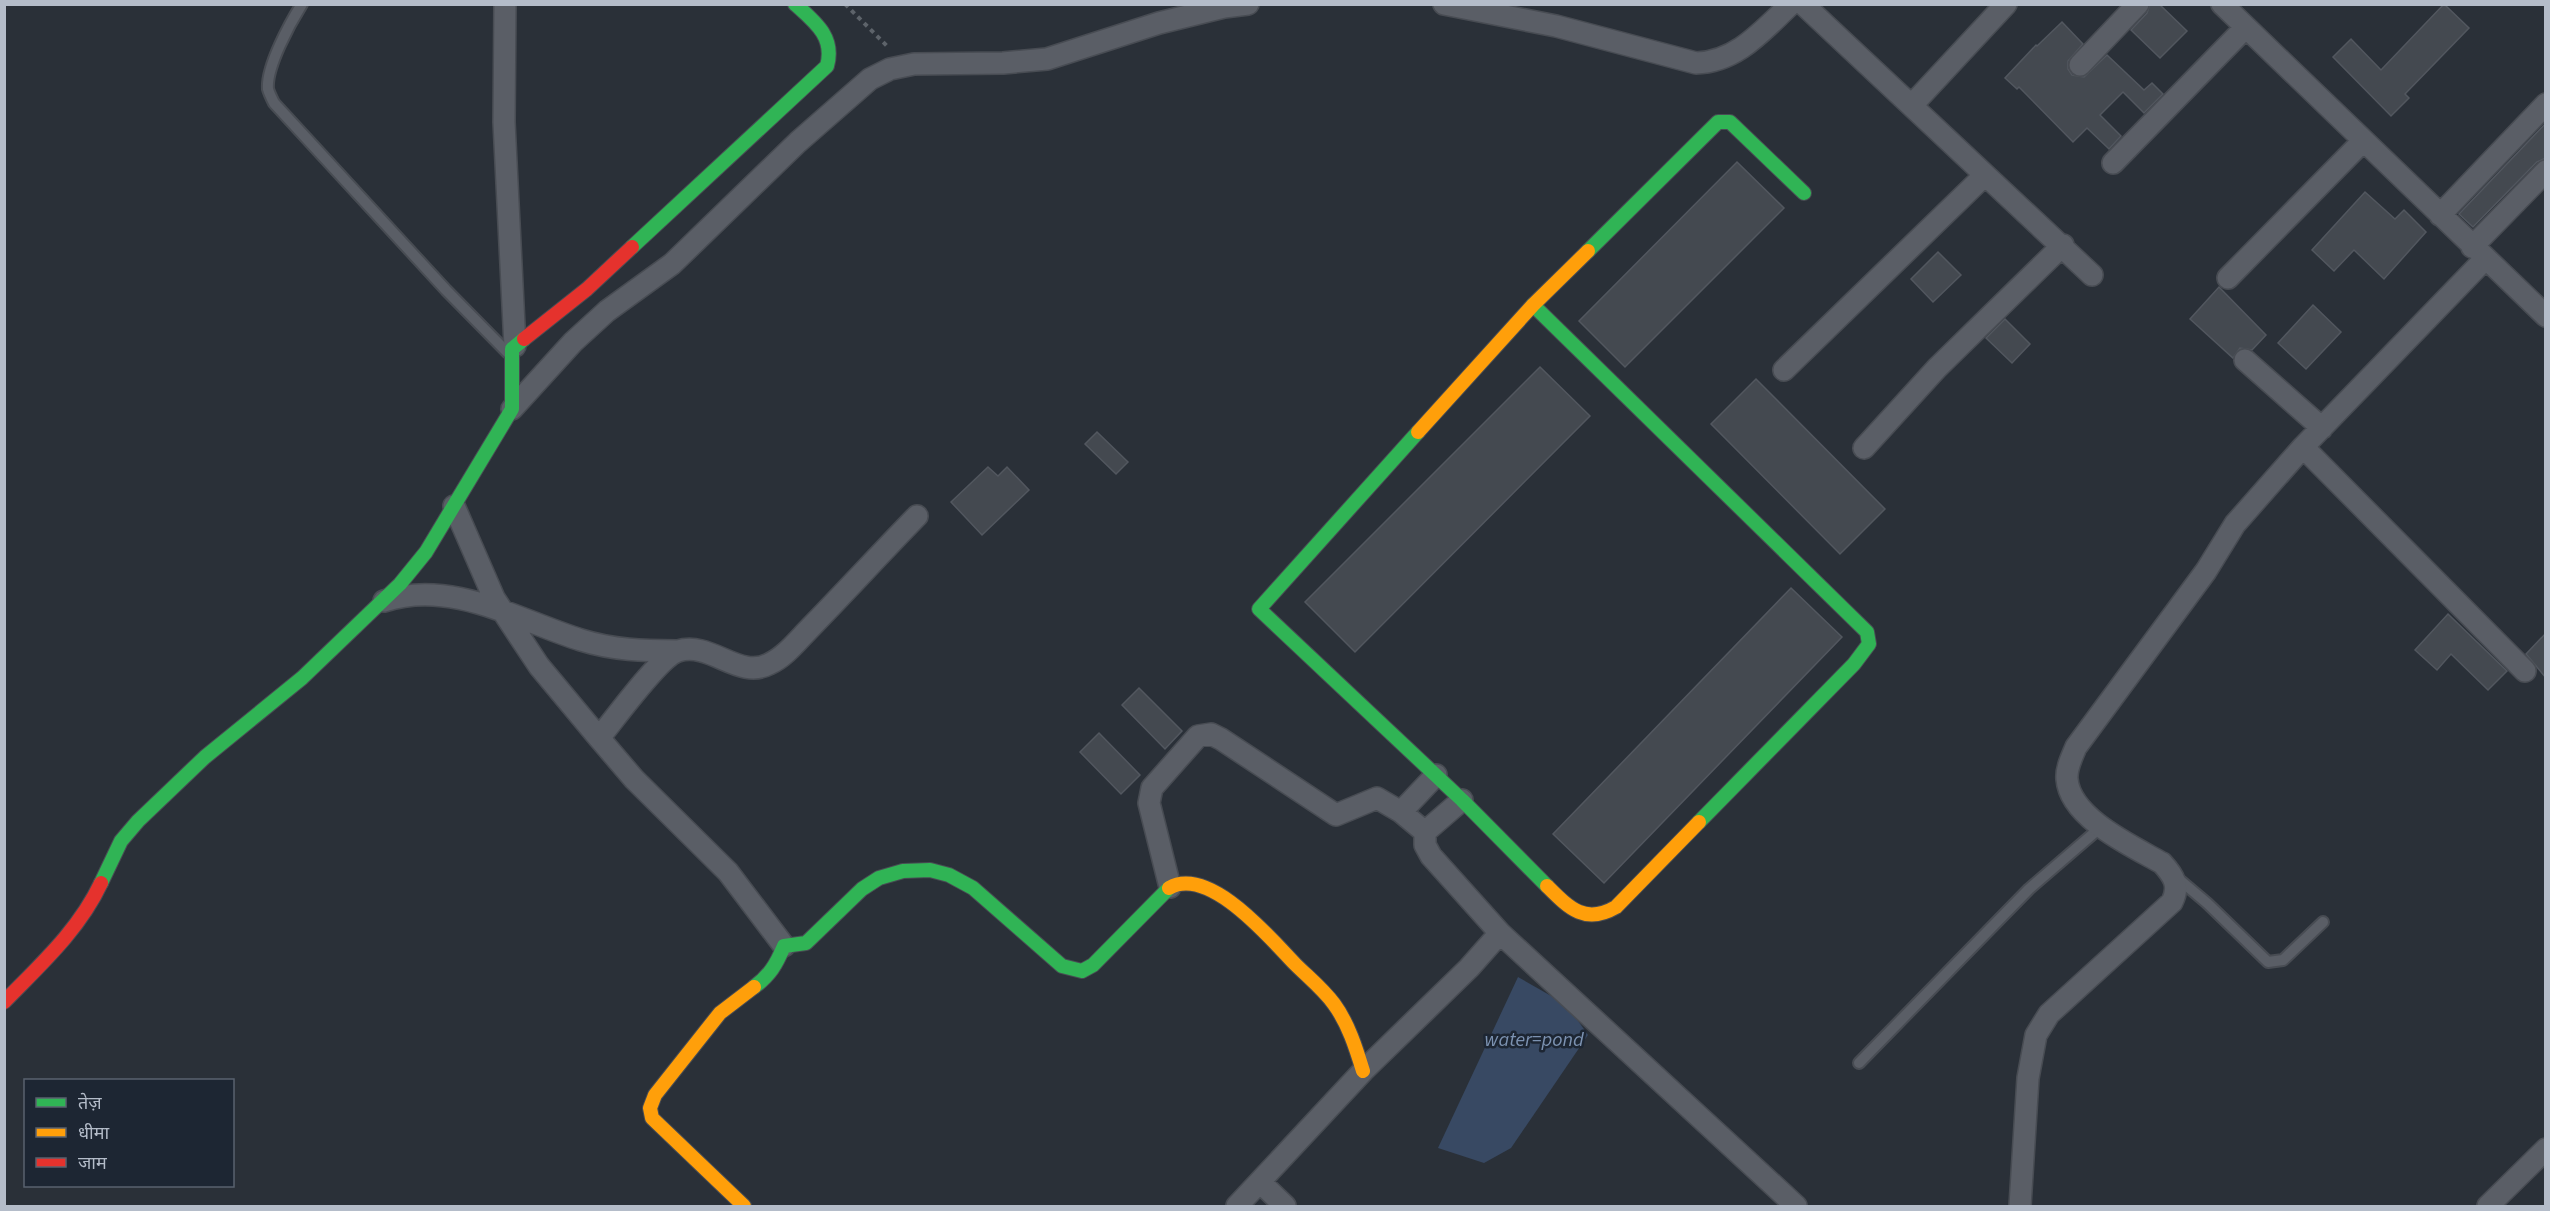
<svg xmlns="http://www.w3.org/2000/svg" width="2550" height="1211" font-family="'Source Sans 3','Noto Sans Devanagari',sans-serif">
  <style>
    .water { fill: #384963 }
    .building { fill: #444950; stroke: #52575f; stroke-width: 1.5 }
    .lines { fill: none; stroke-linecap: round; stroke-linejoin: round }
    .lane-casing { stroke: #484c53; stroke-width: 14 }
    .street-casing { stroke: #484c53; stroke-width: 24 }
    .fast-casing { stroke: #484c53; stroke-width: 16 }
    .slow-casing { stroke: #484c53; stroke-width: 16 }
    .jam-casing { stroke: #484c53; stroke-width: 16 }
    .path { stroke: #5d636a; stroke-width: 4; stroke-dasharray: 4.5 4.5; stroke-linecap: butt }
    .lane { stroke: #5a5e66; stroke-width: 10 }
    .street { stroke: #5a5e66; stroke-width: 21 }
    .fast { stroke: #30b455; stroke-width: 14 }
    .slow { stroke: #ff9f0a; stroke-width: 14 }
    .jam { stroke: #e5322d; stroke-width: 14 }
    .labels { text-anchor: middle; dominant-baseline: central; stroke-width: 5; stroke-linejoin: round; paint-order: stroke }
    .water-label { font-size: 20px; font-style: italic; fill: #7c92b1; stroke: #1d2633 }
  </style>
  <rect width="100%" height="100%" fill="#2a3038"/>
  <path class="water" d="M1518 977 1567 1005 1588 1035 1511 1148 1484 1163 1438 1148Z"/>
  <path class="building" d="M2150 4H2159L2187 31 2160 58 2131 30 2147 13Z
    M2444 4 2469 28 2405 94 2409 98 2391 116 2333 57 2351 39 2381 70Z
    M2062 22 2083 44 2068 61V69L2072 75 2084 77 2107 55 2144 90 2152 83 2163 94 2144 113 2123 92 2100 115 2121 136 2109 149 2087 128 2073 142 2019 87 2017 89 2005 78 2036 45 2037 46Z
    M2546 123V158L2537 162 2473 227 2459 214Z
    M1737 162 1784 208 1625 367 1579 321Z
    M2365 192 2395 219 2404 210 2426 232 2384 279 2354 250 2334 271 2312 250Z
    M1938 252 1961 275 1933 302 1911 279Z
    M2219 287 2266 335 2252 350 2240 348 2233 358 2190 319Z
    M2313 305 2341 332 2306 369 2278 343Z
    M2005 319 2030 344 2012 363 1986 338Z
    M1540 367 1590 416 1355 652 1305 602Z
    M1756 379 1885 509 1840 554 1711 424Z
    M1097 432 1128 462 1116 474 1085 444Z
    M988 467 998 476 1007 467 1029 490 982 535 951 502Z
    M1791 588 1842 637 1604 883 1553 834Z
    M2448 614 2507 671 2488 690 2451 654 2437 670 2415 650Z
    M2546 633V678L2526 654Z
    M1139 688 1182 731 1165 749 1122 705Z
    M1099 733 1140 775 1121 794 1080 752Z"/>
  <g class="lines">
    <defs>
      <path id="lane" d="M302 4C290 23 266 67 268 89 269 93 272 99 274 103L446 290 508 353
        M2175 876 2207 903 2268 962 2283 960 2323 922
        M1859 1063 2029 889 2101 827"/>
      <path id="street" d="M505 4 504 122 515 346
        M1444 4 1556 26 1696 63C1737 62 1763 30 1791 4
        M1803 4 2092 275
        M2222 4 2546 316
        M2080 65 2138 4
        M1912 105 2006 4
        M2113 163 2245 28
        M2440 215 2546 104
        M2472 247 2546 171
        M2485 259 2303 447 2525 671
        M2228 278 2363 141
        M2245 360 2322 428
        M1784 370 1985 175
        M512 409 573 342 607 311 672 264 798 142 870 79 890 69 914 64 1003 63 1047 59 1159 23 1224 7 1248 4
        M1864 448 1937 368 2063 245
        M454 506 494 598 539 666 599 738
        M384 601C452 579 517 620 581 640 613 650 644 651 677 651
        M1401 812 1436 775
        M1170 887 1149 803 1152 788 1198 736 1211 734 1221 739 1336 815 1377 798 1401 812 1425 832
        M1500 933 1796 1206
        M784 946 728 872 634 779 599 738C614 720 659 657 678 651 711 641 739 680 769 664 785 657 798 640 810 628 846 591 881 553 917 516
        M1260 1182 1285 1206
        M1237 1206 1363 1071 1469 968 1500 933 1431 856 1425 845V832L1462 800
        M2020 1206 2028 1078 2036 1035 2049 1014 2172 902C2180 886 2174 876 2162 863 2132 846 2070 818 2067 779 2066 768 2072 757 2076 747L2206 571 2235 524 2303 447
        M2488 1206 2546 1149"/>
      <path id="fast" d="M632 247 827 66C835 37 815 22 795 4
        M1588 251 1718 122H1730L1804 193
        M1533 305 1867 632 1869 644 1854 664 1699 822
        M1418 432 1259 609 1462 800 1547 886
        M101 883 121 841 138 821 205 757 302 678 400 584 426 552 512 409V349L524 339
        M754 987C770 975 776 965 784 946L806 943 862 889 879 878 903 871 930 870 949 875 973 888 1062 966 1082 971 1093 965 1169 888"/>
      <path id="slow" d="M1418 432 1533 305 1588 251
        M1547 886C1569 908 1585 925 1616 907L1699 822
        M1169 888C1209 865 1270 938 1295 964 1308 977 1323 989 1334 1004 1348 1023 1356 1048 1363 1071
        M744 1206 652 1118 650 1108 655 1095 720 1013 754 987"/>
      <path id="jam" d="M524 339 587 289 632 247
        M4 1002C40 965 79 930 101 883"/>
    </defs>
    <use href="#lane" class="lane-casing"/>
    <use href="#street" class="street-casing"/>
    <use href="#fast" class="fast-casing"/>
    <use href="#slow" class="slow-casing"/>
    <use href="#jam" class="jam-casing"/>
    <path class="path" d="M845 4 889 48"/>
    <use href="#lane" class="lane"/>
    <use href="#street" class="street"/>
    <use href="#fast" class="fast"/>
    <use href="#slow" class="slow"/>
    <use href="#jam" class="jam"/>
  </g>
  <g class="labels">
    <g class="water-label">
      <text x="1534" y="1040">water=pond</text>
    </g>
  </g>
  <rect width="2550" height="1211" fill="none" stroke="#b4bcc9" stroke-width="12"/>
  <rect x="24" y="1079" width="210" height="108" fill="#1d2633" stroke="#59626f" stroke-width="1.5"/>
  <rect x="36" y="1098" width="30" height="9" fill="#30b455" stroke="#59626f" stroke-width="1.5"/>
  <text x="78" y="1109" font-size="18" fill="#b4bcc9">तेज़</text>
  <rect x="36" y="1128" width="30" height="9" fill="#ff9f0a" stroke="#59626f" stroke-width="1.5"/>
  <text x="78" y="1139" font-size="18" fill="#b4bcc9">धीमा</text>
  <rect x="36" y="1158" width="30" height="9" fill="#e5322d" stroke="#59626f" stroke-width="1.5"/>
  <text x="78" y="1169" font-size="18" fill="#b4bcc9">जाम</text>
</svg>
